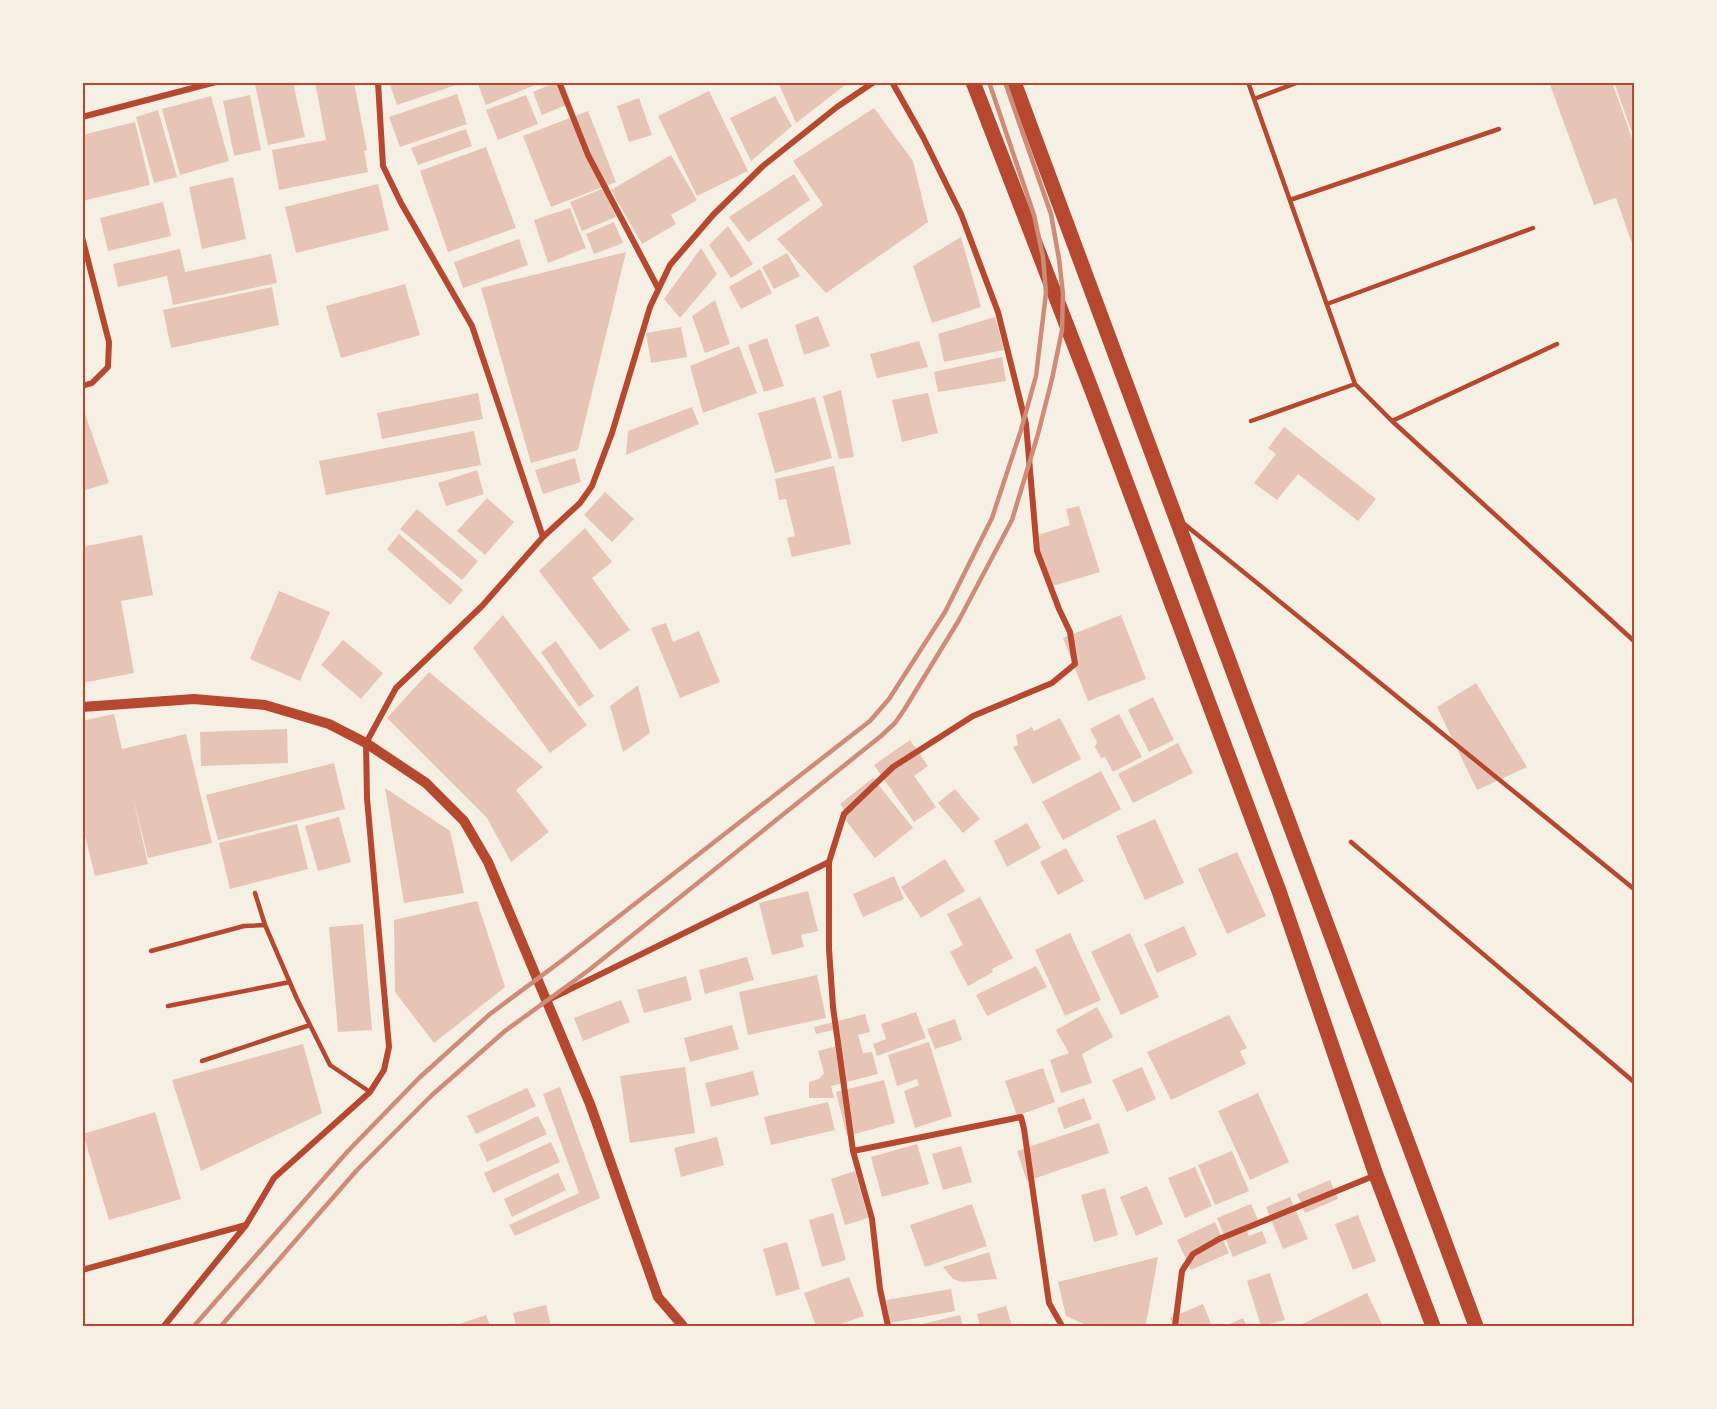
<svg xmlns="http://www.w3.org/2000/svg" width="1717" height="1409" font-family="'IBM Plex Sans',sans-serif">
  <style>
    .building { fill: #e6c5b7 }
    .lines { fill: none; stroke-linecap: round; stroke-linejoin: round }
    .service { stroke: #b5482f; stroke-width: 4.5 }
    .minor { stroke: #b5482f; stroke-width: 6 }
    .tertiary { stroke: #b5482f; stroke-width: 10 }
    .primary { stroke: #b5482f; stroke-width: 15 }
    .rail { stroke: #cf8b77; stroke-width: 4.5 }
    .neatline { fill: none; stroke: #b5482f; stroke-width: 2 }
  </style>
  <rect width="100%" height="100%" fill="#f6efe4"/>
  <path class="building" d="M264 82H293L305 137 268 145 255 84Z
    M315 82H354L367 150 364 151 368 172 279 190 272 150 326 140Z
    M389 82H462V83L397 105Z
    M477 82H540V83L486 105Z
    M556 82H563L571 103 542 115 533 92Z
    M778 82H849L796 123Z
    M1549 82H1612L1634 144V249L1616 198 1594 205Z
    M1614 82H1634V138Z
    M709 91 748 171 697 196 658 116Z
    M457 94 467 124 400 147 389 117Z
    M250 95 261 150 234 156 223 101Z
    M526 95 538 124 498 140 486 110Z
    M211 96 229 161 180 175 162 109Z
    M775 96 792 126 751 161 730 118Z
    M639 98 652 135 629 142 617 106Z
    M874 108 913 161 928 222 826 293 777 239 823 205 793 161Z
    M158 110 177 177 154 183 136 117Z
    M588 111 616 182 551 207 523 136Z
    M135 122 150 185 82 201V135Z
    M466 129 472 146 418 165 411 148Z
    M486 147 516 228 448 252 420 171Z
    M671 155 697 200 671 215 676 224 642 244 611 190Z
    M794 174 810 200 748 242 729 217Z
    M233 177 246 239 202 249 189 187Z
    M378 184 389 230 296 253 285 207Z
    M604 188 616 217 582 231 570 202Z
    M163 202 171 236 108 251 100 218Z
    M570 208 586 248 548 263 534 220Z
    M614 222 623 243 594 254 586 234Z
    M728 226 753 264 731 278 709 245Z
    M961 237 981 307 932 323 913 266Z
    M519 239 528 265 463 288 454 262Z
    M701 248 717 274 680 318 664 299Z
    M180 249 185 272 271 254 277 283 173 305 167 276 118 287 113 264Z
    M626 252 578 450 531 463 481 288Z
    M787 253 800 276 774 289 762 267Z
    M760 269 772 293 741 309 729 287Z
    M405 284 420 335 341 358 326 306Z
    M272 287 279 325 171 348 163 310Z
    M715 300 730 344 705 353 692 316Z
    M818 316 830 346 804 355 795 325Z
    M995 317 1004 350 944 362 938 334Z
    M681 327 687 357 651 363 646 333Z
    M767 338 784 386 764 392 748 345Z
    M919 341 928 367 877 378 870 354Z
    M739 346 757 393 703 413 690 366Z
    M1002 357 1006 381 938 392 934 372Z
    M841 390 854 457 839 459 823 396Z
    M478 393 483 419 382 439 377 413Z
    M928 393 938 433 902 442 892 400Z
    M815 397 832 458 775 473 758 413Z
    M82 405 109 483 82 491Z
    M692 407 699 424 626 455 628 431Z
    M1284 427 1376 499 1358 521 1298 474 1277 500 1254 483 1276 454 1268 448Z
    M474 431 481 465 326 495 319 461Z
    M575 458 581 482 543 494 535 470Z
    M834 466 851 544 792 557 787 538 795 536 786 499 779 500 775 479Z
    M477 470 484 494 446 506 438 483Z
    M605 492 634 519 612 542 584 515Z
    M487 498 514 522 485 555 457 531Z
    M1079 506 1100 572 1049 587 1035 536 1070 525 1066 509Z
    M417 509 478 561 462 580 400 529Z
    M585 528 612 562 592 578 630 630 600 650 539 571Z
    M399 534 463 590 450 605 387 549Z
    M142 535 153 595 121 601 134 673 82 683V547Z
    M279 591 330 612 300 681 250 659Z
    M503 615 587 725 550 753 473 648Z
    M1121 615 1146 679 1088 701 1063 638Z
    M666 623 673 642 699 631 720 682 680 698 651 628Z
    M343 640 383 673 361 699 321 665Z
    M556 641 594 696 579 707 541 652Z
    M429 672 543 767 516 790 549 832 511 862 487 818 387 718Z
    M1476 683 1527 767 1477 790 1437 707Z
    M638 685 650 733 623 752 610 706Z
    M1153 697 1174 740 1149 752 1128 710Z
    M114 714 122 749 186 734 212 843 148 858 132 793 148 864 95 876 85 836 82 837V721Z
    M1119 714 1142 757 1113 772 1105 757 1101 758 1095 747 1097 742 1090 729Z
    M1060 718 1081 759 1033 784 1013 747 1018 745 1016 735 1032 727 1034 731Z
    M287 729 288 763 201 766 200 732Z
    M910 740 928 766 914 776 936 807 914 822 874 765Z
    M1178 743 1193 773 1133 803 1118 774Z
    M334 763 345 809 218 840 206 795Z
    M1101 771 1121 809 1063 840 1042 802Z
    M873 778 913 828 875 858 844 818 846 812 840 804Z
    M385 788 450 831 464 893 404 903Z
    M955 789 980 819 963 833 938 803Z
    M339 817 351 862 318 871 305 826Z
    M1155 819 1184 883 1145 900 1116 836Z
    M1027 823 1041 848 1007 867 994 841Z
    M297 824 308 869 230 889 219 843Z
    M1066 848 1084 881 1058 895 1040 862Z
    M1237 852 1266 916 1227 934 1198 869Z
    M945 859 965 891 921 918 901 887Z
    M894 876 904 899 863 917 853 894Z
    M808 891 818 931 801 935 804 947 772 955 759 903Z
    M980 897 1013 958 992 969 993 972 968 986 950 952 963 945 947 914Z
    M477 901 505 987 434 1043 395 992 394 920Z
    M363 924 372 1030 338 1032 329 927Z
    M1184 926 1197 955 1157 973 1144 944Z
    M1070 933 1101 1000 1065 1016 1035 950Z
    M1130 933 1159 997 1121 1015 1091 952Z
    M747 957 754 980 705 994 699 970Z
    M1036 966 1047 987 987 1016 976 995Z
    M817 975 826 1018 748 1035 739 992Z
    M686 976 692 1000 644 1013 637 990Z
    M621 1000 630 1022 583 1041 574 1018Z
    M1097 1007 1113 1037 1082 1054 1092 1083 1061 1093 1050 1060 1069 1053 1056 1030Z
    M916 1012 926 1038 877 1056 873 1044 886 1039 881 1024Z
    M865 1014 870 1032 858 1035 863 1053 872 1052 878 1074 831 1086 834 1098H809V1082L819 1079 824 1073 818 1051 837 1046 833 1030 816 1034 814 1027Z
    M1229 1015 1247 1048 1240 1051 1246 1064 1171 1100 1147 1052Z
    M955 1019 962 1040 935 1049 927 1029Z
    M732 1025 739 1049 690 1062 684 1038Z
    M929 1042 952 1116 915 1128 904 1091 919 1085 917 1079 897 1086 888 1055Z
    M303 1044 322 1113 201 1171 172 1080Z
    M685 1067 695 1133 630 1143 620 1076Z
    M1142 1067 1156 1099 1127 1112 1112 1080Z
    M1043 1068 1055 1102 1017 1116 1005 1081Z
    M753 1071 759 1095 711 1107 705 1083Z
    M884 1080 895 1123 847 1136 836 1092Z
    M560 1087 600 1198 515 1236 509 1225 579 1193 543 1094Z
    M527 1088 536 1106 476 1134 467 1116Z
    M1258 1093 1289 1162 1250 1180 1218 1111Z
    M1084 1098 1092 1119 1064 1129 1057 1108Z
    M828 1102 835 1130 771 1145 764 1117Z
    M155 1112 181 1199 109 1220 83 1134Z
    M538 1116 547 1134 487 1162 479 1144Z
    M1099 1123 1109 1153 1027 1181 1017 1151Z
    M717 1137 724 1165 681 1177 674 1148Z
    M551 1142 560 1162 493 1193 484 1173Z
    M917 1144 929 1184 882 1197 871 1157Z
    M961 1146 972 1182 943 1190 932 1154Z
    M1232 1151 1249 1191 1215 1205 1198 1165Z
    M1195 1167 1212 1206 1185 1218 1168 1178Z
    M855 1171 868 1218 845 1225 831 1179Z
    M558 1173 566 1190 512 1217 504 1199Z
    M1330 1180 1338 1199 1305 1213 1297 1194Z
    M1147 1186 1163 1224 1136 1236 1120 1197Z
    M1105 1188 1118 1235 1094 1242 1081 1195Z
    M1290 1197 1308 1239 1283 1249 1266 1207Z
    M972 1204 987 1246 925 1267 910 1225Z
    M1251 1204 1259 1222 1245 1227 1249 1236 1262 1231 1267 1243 1233 1257 1217 1218Z
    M833 1213 846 1260 822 1267 809 1220Z
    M1358 1215 1376 1261 1353 1270 1335 1224Z
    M1215 1222 1229 1253 1191 1270 1177 1240Z
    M787 1242 800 1289 776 1296 763 1249Z
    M989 1252 997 1279 962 1282 953 1279 943 1267Z
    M1158 1257 1146 1324 1136 1326H1088L1066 1316 1058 1282Z
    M1270 1273 1285 1320 1261 1326 1247 1281Z
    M849 1277 864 1316 835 1326H816L804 1293Z
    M951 1289 955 1311 890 1323 886 1300Z
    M1367 1293 1383 1326H1298Z
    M1203 1304 1212 1326H1173L1170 1318Z
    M546 1305 551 1326H516L513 1313Z
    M1006 1306 1012 1326H980L977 1314Z
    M486 1315 490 1326H453Z
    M960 1315 963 1326H914Z
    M1243 1318 1247 1326H1225Z"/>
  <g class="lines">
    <path class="service" d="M1248 82 1355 384 1392 421 1634 641
      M1254 99 1299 82
      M1290 200 1499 129
      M1327 304 1533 228
      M1251 421 1355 384
      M1392 421 1557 344
      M1183 523 1634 889
      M1351 842 1634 1082
      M255 893 265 925 297 999 330 1065 370 1092
      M151 951 244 926 265 925
      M168 1006 290 982
      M202 1061 310 1025"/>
    <path class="minor" d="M378 82 383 166 401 203 472 326 543 537
      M559 82 588 155 658 288
      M82 117 216 82
      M82 237 109 342 108 367 92 383 82 386
      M546 1001 829 862
      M853 1151 1021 1117 1024 1129 1049 1303 1062 1326
      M82 1270 246 1225 274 1178 370 1092 384 1070 389 1047 367 798 366 743 396 688 482 606 543 537 580 503 592 486 612 433 650 307 670 265 713 215 763 166 837 107 874 82
      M164 1326 246 1225
      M888 1326 880 1289 872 1219 853 1151 833 1007 829 949V862L844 814 893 767 973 716 1052 683 1075 664 1070 632 1059 609 1037 551 1026 424 998 312 961 214 923 137 892 82
      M1175 1326 1182 1271 1193 1254 1219 1239 1376 1175"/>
    <path class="tertiary" d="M82 707 194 699 265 705 329 724 366 743 426 783 464 821 488 862 590 1104 658 1297 683 1326"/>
    <path class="primary" d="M973 82 1094 396 1279 891 1376 1175 1433 1326
      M1014 82 1476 1326"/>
    <path class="rail" d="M194 1326 348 1151 419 1078 490 1014 564 959 870 721 889 699 945 612 992 518 1021 430 1036 376 1046 293 1043 257 1034 215 989 82
      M221 1326 357 1170 432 1095 505 1031 589 970 881 736 895 723 904 710 959 620 1012 520 1038 434 1052 379 1062 330 1063 294 1059 259 1051 214 1005 82"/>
  </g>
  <rect width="1717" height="1409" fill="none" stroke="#f6efe4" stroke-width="168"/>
  <rect x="84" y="84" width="1549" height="1241" class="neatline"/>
</svg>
